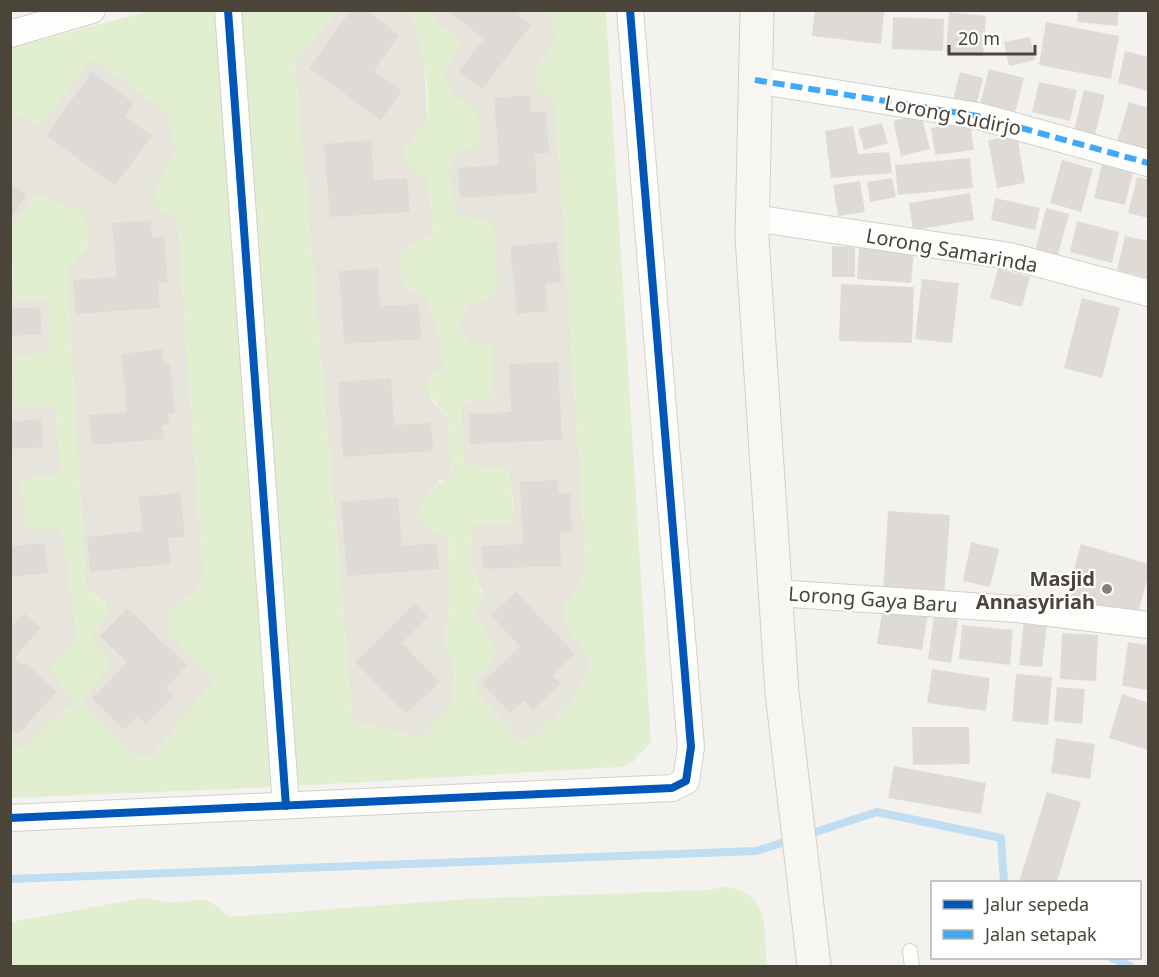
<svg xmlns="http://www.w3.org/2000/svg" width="1159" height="977" font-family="'Noto Sans',sans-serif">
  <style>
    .residential { fill: #e7e4dc }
    .green { fill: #e1eecf }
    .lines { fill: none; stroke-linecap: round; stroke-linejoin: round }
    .stream { stroke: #c0ddf1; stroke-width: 8 }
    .building { fill: #dedbd6 }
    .lane-casing { stroke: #d2d0cb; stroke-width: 16 }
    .street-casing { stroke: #d2d0cb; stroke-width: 28 }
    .secondary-casing { stroke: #d3cfc5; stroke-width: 35 }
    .lane { stroke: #fdfdfc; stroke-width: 14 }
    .street { stroke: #fdfdfc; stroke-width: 26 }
    .secondary { stroke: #f7f6f1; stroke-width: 33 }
    .quiet { stroke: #3fa9f5; stroke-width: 6; stroke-dasharray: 12 6; stroke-linecap: butt }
    .cycleway-casing { stroke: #fff; stroke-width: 11 }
    .cycleway { stroke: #0057b8; stroke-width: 8 }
    .poi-dot { fill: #868178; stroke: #fff; stroke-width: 2 }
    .labels { text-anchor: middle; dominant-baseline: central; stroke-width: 4.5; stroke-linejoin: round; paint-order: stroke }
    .street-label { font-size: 20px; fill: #4b4439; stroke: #fff }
    .poi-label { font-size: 20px; font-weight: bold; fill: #4b4439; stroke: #fff; text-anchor: end }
  </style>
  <rect width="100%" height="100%" fill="#f4f2ee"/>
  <path class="residential" d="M338 10 410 11 424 58 427 115 423 128 404 149 406 163 428 180 433 234 410 247 402 284 427 298 436 322 444 367 432 374 430 398 448 419 451 478 438 481 423 525 448 536 450 600 444 644 454 668 455 682 449 708 420 739 353 721 295 62Z
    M426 11H550L553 19 555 41 534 73 539 88 555 103 586 569 579 588 564 604 568 625 592 665 569 704 527 742 520 740 472 687 498 653 484 634 474 610 483 593 470 564 473 525 512 522 514 508 509 472 505 468 464 466 461 403 488 398 494 343H467L459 324 467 305 481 301 494 223 456 214 448 175 449 162 453 157 478 143 473 107 456 98 443 74 460 46Z
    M92 58 167 112 176 150 153 193 177 217 203 576 197 592 169 610 214 681 150 758 130 753 80 703 90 638 106 604 86 589 67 270 87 247 89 235 85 219 82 213 37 194 11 230V112L39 126Z
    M10 255 15 299 49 298 50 354 15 406 55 407 61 474 21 481 26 529H62L78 641 73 704 20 750 10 740Z"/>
  <path class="green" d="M149 11H338L295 62 353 721 420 739 449 708 455 682 454 668 444 644 450 600 448 536 423 525 416 514C425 495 431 485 451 477L448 419 424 386 432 374 444 367 436 322 427 298 402 284 400 256 410 247 433 234 428 180 406 163 404 149C412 140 425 129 427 115 432 85 419 40 410 11H426L458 40 460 46 443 74 456 98 473 107 482 123 481 137 478 143 453 157 448 175 456 214 494 222 498 288 488 298 467 305 459 324 467 343H494L493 393 488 398 461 403 464 465 505 468 509 472 514 516 512 522 473 525 470 564 484 599 474 610 484 634 498 653 472 687 520 740 527 742 569 704 592 665 568 625 562 611 564 604 579 588 586 569 555 103 539 88 534 73 555 41 550 11H606L651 742 633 762 620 767 295 786 11 798V740L20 750 73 704 49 668 78 640 62 529H25L21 481 61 473 55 407 15 406 14 355 50 353 49 298 15 299 10 230 37 194 82 213C97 241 85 250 67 270L86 589 112 611 90 638 112 663 81 703 130 753 150 758 214 681 167 632 169 610 197 592 203 576 177 217 162 211 153 193 176 150 167 112 92 58 39 126 11 112V48Z
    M723 887C771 891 763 928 767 966H11V922L144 898C154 898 164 903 173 902 204 902 204 893 229 917L466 899 709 890Z"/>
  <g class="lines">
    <path class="stream" d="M806 835 877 812 1001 838 1004 882
      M10 879 756 851 794 839
      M1112 958 1130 966"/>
  </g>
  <path class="building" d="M351 10H366L399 35 374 71 402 91 381 120 309 68Z
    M446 10H521L518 15 531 25 482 89 459 71 484 39Z
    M815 10H884L881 44 812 36Z
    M1078 10H1119L1117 26 1077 22Z
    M949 12 986 16 983 56 946 53Z
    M893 17 944 19 943 51 892 49Z
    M1046 22 1119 36 1111 79 1039 65Z
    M1030 37 1035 60 1009 66 1004 42Z
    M1125 51 1148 57V91L1118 83Z
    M989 69 1024 78 1014 117 979 108Z
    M92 72 134 103 125 116 152 136 115 186 46 135Z
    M960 72 983 78 976 106 953 100Z
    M1039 82 1077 90 1070 121 1032 112Z
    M1084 90 1105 95 1093 143 1072 138Z
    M530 95 531 112 546 111 549 153 535 154 537 193 460 198 458 168 499 165 494 98Z
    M1129 102 1148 108V145L1146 154 1116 145Z
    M921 114 930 149 901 156 893 121Z
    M970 122 974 150 935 155 931 128Z
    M882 123 888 143 864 150 858 129Z
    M853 126 858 154 889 152 892 173 831 178 825 131Z
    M1017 135 1025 183 997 188 988 140Z
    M371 140 374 180 407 178 410 212 330 217 324 144Z
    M970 158 973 188 898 195 895 165Z
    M1062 160 1093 169 1081 212 1050 203Z
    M1103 160 1134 168 1125 205 1094 198Z
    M1137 177 1148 179V218L1128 213Z
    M892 178 896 197 870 202 867 182Z
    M860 181 865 212 838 216 833 185Z
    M10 184 27 194 10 221Z
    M970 193 974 220 913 230 909 203Z
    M995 198 1040 208 1035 230 991 220Z
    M1046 208 1069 214 1057 258 1035 252Z
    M151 220 152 237H164L168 282H158L160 308 76 314 73 280 117 277 112 223Z
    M1077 221 1119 232 1112 263 1070 252Z
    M1125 236 1148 241V278L1117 270Z
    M557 242 561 282 545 284 548 311 517 314 510 246Z
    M832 246 855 247V277H832Z
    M859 248 914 253 911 283 857 279Z
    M378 268 380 306 419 304 421 339 344 344 339 271Z
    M998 268 1030 277 1022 307 990 298Z
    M922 279 959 283 952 343 915 339Z
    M841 284 914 287 912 343 839 341Z
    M1082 298 1120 308 1102 378 1064 368Z
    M40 307 42 334 10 336V309Z
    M162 349 163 363H170L175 413H168L169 425H162L164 439 92 445 89 415 127 412 121 354Z
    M558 362 562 440 470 444 469 414 511 412 509 364Z
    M391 378 394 425 431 423 433 451 343 457 338 382Z
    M41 419 43 447 10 449V422Z
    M558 480V494L570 493 572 532 560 533 561 566 483 569 481 546 523 544 520 482Z
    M180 493 185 537 168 538 171 564 90 572 87 537 142 531 139 497Z
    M398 497 402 546 437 543 439 569 347 576 341 502Z
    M888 511 950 515 944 597 883 593Z
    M971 542 999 549 990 587 963 581Z
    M45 543 48 573 10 577V546Z
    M1081 544 1148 564V576L1136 621 1065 601Z
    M516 592 575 654 553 675 561 683 533 710 524 700 510 713 482 683 520 647 491 615Z
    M415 603 428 617 402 643 440 682 406 714 355 662Z
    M883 606 928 613 922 650 877 644Z
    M127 608 187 665 166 688 174 696 146 724 138 716 124 730 92 699 127 662 100 636Z
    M24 613 41 628 14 658 22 665 25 662 57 692 18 734 10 728V628Z
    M934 617 958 620 951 663 928 659Z
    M1024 621 1047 624 1042 667 1019 665Z
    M962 625 1013 630 1010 665 959 659Z
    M1062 633 1098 635 1096 681 1060 679Z
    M1128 642 1148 645V690L1122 686Z
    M932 669 990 678 986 711 927 703Z
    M1016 674 1052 677 1048 725 1012 721Z
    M1057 687 1085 689 1082 724 1054 721Z
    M1122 694 1148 703V750L1109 738Z
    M912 727H969L970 764 913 765Z
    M1056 738 1095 744 1090 779 1051 773Z
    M894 766 986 783 981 814 888 798Z
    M1047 792 1081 802 1057 882H1019Z"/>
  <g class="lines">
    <defs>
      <path id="lane" d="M910 951 912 966"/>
      <path id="street" d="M228 10 286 806
        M10 34 92 10
        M755 80 978 116 1148 163
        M752 218 1010 256 1148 293
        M776 593 1016 609 1148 625
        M10 818 672 788 686 781 691 747 630 10"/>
      <path id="secondary" d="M757 10 752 238 782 693 814 966"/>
    </defs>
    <use href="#lane" class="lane-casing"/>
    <use href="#street" class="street-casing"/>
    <use href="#secondary" class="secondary-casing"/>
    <use href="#lane" class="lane"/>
    <use href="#street" class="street"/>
    <use href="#secondary" class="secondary"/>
    <path class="quiet" d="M755 80 978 116 1148 163"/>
    <defs>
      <path id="cycleway" d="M228 10 286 806
        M10 818 672 788 686 781 691 747 630 10"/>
    </defs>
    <use href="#cycleway" class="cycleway-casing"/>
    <use href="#cycleway" class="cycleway"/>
  </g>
  <circle class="poi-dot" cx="1107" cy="589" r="6"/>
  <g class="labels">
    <g class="street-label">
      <text transform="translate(953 115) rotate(11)">Lorong Sudirjo</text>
      <text transform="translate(952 250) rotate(10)">Lorong Samarinda</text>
      <text transform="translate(873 599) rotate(4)">Lorong Gaya Baru</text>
    </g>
    <g class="poi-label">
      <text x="1095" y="578">Masjid<tspan x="1095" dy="23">Annasyiriah</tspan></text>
    </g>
  </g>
  <rect width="1159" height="977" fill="none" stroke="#4b4439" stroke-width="24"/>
  <rect x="931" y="881" width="210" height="78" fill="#ffffff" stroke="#b7b4b0" stroke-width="1.5"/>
  <rect x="943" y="900" width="30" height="9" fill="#0057b8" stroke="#b7b4b0" stroke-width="1.5"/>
  <text x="985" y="911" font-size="18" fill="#4b4439">Jalur sepeda</text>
  <rect x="943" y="930" width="30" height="9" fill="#3fa9f5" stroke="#b7b4b0" stroke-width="1.5"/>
  <text x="985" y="941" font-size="18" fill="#4b4439">Jalan setapak</text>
  <path d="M949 45v9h86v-9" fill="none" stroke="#4b4439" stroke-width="3"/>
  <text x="958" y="45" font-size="18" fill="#4b4439" stroke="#ffffff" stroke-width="4.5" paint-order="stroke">20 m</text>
</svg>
